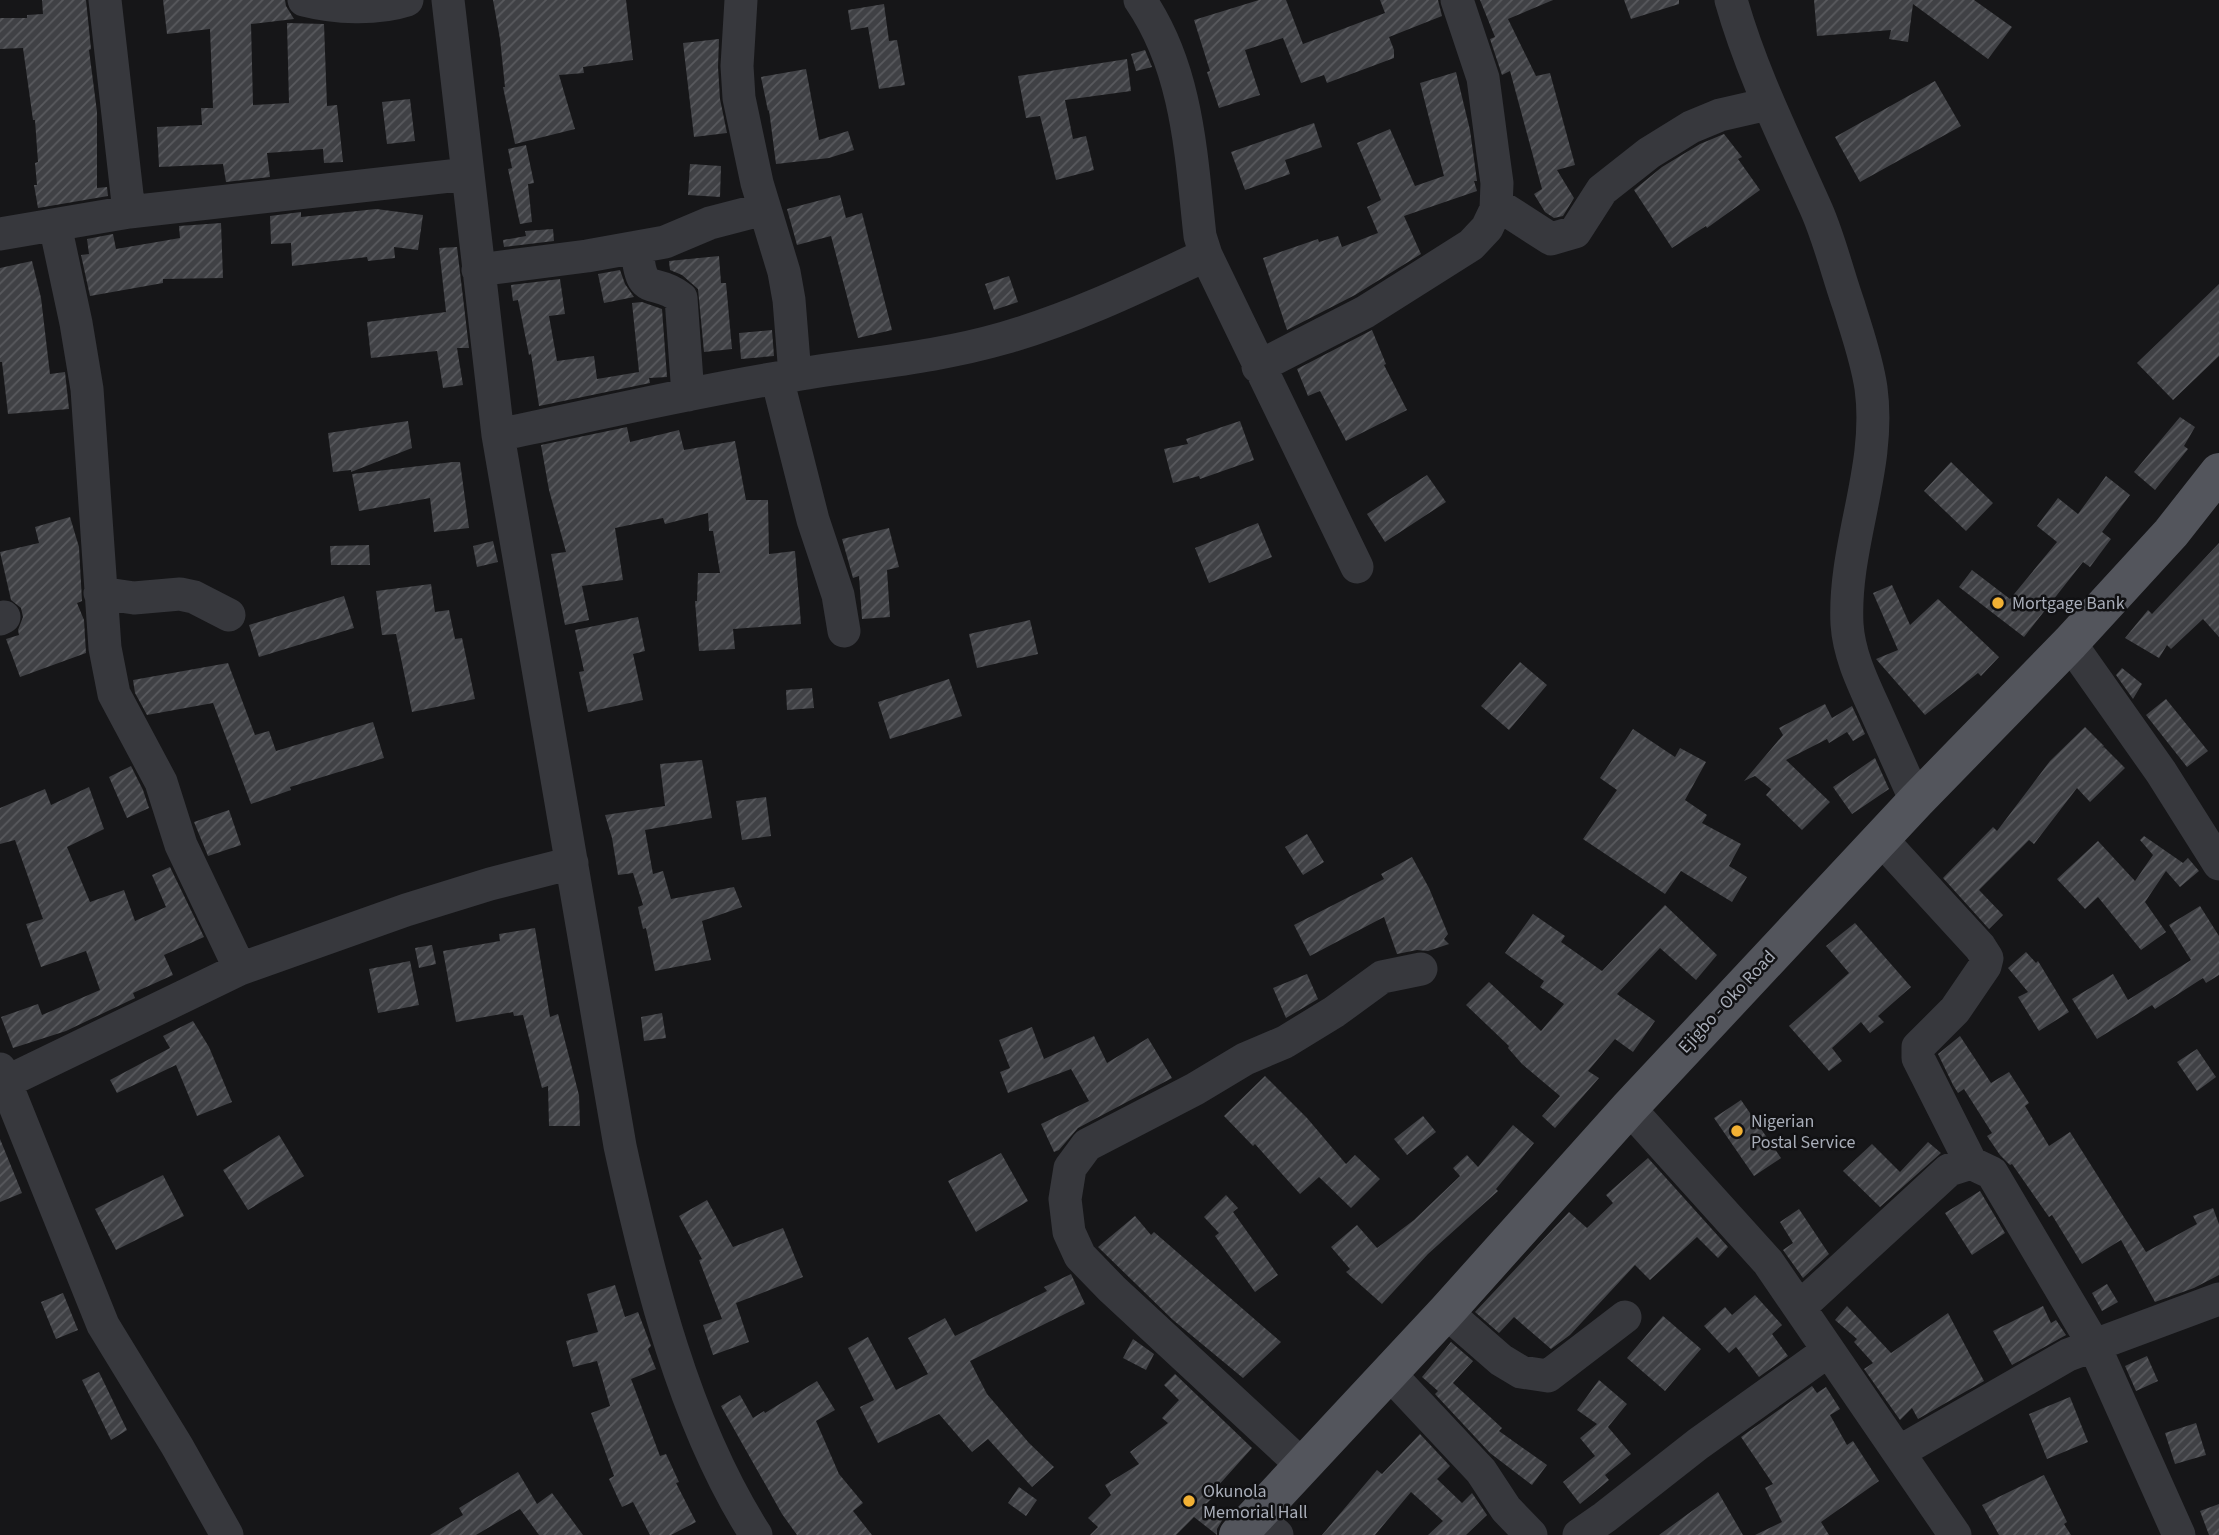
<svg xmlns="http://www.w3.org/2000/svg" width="2219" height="1535" font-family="'Source Sans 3',sans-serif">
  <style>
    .building { fill: url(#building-hatch) }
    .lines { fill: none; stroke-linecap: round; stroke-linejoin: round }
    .minor { stroke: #37383d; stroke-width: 33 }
    .major { stroke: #53555c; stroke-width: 38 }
    .poi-dot { fill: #f2b134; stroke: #111113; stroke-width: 2.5 }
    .labels { text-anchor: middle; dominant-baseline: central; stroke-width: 5; stroke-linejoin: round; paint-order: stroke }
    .poi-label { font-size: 18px; fill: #a8adb8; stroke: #111113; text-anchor: start }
    .street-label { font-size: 18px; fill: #a8adb8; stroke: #111113 }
  </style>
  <defs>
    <pattern id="building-hatch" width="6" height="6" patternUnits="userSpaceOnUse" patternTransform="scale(1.75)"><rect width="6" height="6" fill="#404145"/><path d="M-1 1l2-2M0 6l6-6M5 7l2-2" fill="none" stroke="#595a5e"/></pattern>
  </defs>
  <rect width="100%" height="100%" fill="#161618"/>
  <path class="building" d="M42 0H86L91 49 89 50 97 112V188L107 187 108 196 38 208 34 185H37L35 163 38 162 35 120H33L23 48 0 49V18H27V15L43 14Z
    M163 0H285L286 6 294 19 251 24 253 105 289 103 287 23 324 24 327 106 337 105 343 162 324 163 323 149 267 153 270 177 226 182 223 164 159 167 157 127 202 125 201 108H213L210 29 167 34Z
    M493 0H626L633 60 583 67 584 73 559 75 575 129 515 144 503 87H505L500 39Z
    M1259 0H1286L1303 44 1385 13 1380 0H1438L1442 16 1389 37 1394 50V58L1327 83 1324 75 1301 83 1283 38 1245 50 1260 95 1219 108 1207 72 1210 71 1194 20Z
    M1480 0H1553L1508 19 1536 76 1550 73 1575 165 1557 170 1574 198 1563 216 1554 218 1545 212 1534 194 1542 189 1510 71 1502 75 1490 39 1495 37Z
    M1624 0H1679V4L1631 19Z
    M1814 0H1974L2012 27 1988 59 1913 4 1908 42 1889 39 1891 30 1817 36Z
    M884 4 889 41 897 40 905 85 879 89 868 27 851 30 848 10Z
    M719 39 718 67 720 99 727 133 694 137 683 43Z
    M1145 50 1152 67 1136 71 1131 54Z
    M1127 59 1131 91 1065 100 1073 139 1086 136 1094 170 1056 180 1040 116 1026 118 1018 76Z
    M806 69 819 140 848 131 854 150 829 158 776 164 769 110 768 111 761 77Z
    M1456 72 1470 130 1477 181H1474L1477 191 1404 216 1421 254 1355 295 1287 330 1263 258 1318 239 1319 242 1338 236 1342 247 1378 233 1367 207 1381 200 1357 143 1390 129 1415 186 1444 176 1420 83Z
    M1935 81 1961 126 1860 182 1835 137Z
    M410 99 415 141 387 144 382 102Z
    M1314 123 1322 147 1285 160 1290 174 1245 190 1231 152Z
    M1724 134 1742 157 1738 159 1760 190 1707 228 1706 226 1672 248 1634 190 1662 167 1700 144Z
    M526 145 534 183 528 184 532 222 520 224 508 169 512 168 508 149Z
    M690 164 721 166 720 197 688 195Z
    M840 195 846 218 862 213 892 330 858 338 831 236 797 245 787 209Z
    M376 209 423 215 418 250 394 247 395 258 368 261 367 257 292 266 291 243 271 244 270 216 301 212V217Z
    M221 223 223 278 163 279V283L90 296 81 255 89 254 87 239 113 234 116 249 180 238 179 226Z
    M553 229 554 241 504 247 503 240 526 236 525 231Z
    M457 247 469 348H457L463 385 443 388 437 351 371 358 367 322 446 312 439 248Z
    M719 256 721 283H726L732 349 704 352 698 289 682 275 670 270 669 261Z
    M32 261 41 298 50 374 65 372 69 409 8 414 2 362H0V268Z
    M620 270 625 284 634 297 604 303 598 274Z
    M1009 276 1018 302 994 310 985 284Z
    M560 279 565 314 549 316 557 361 594 356 597 379 639 372 632 303 642 302 662 309 667 377 649 378 650 383 539 406 531 354 529 355 518 300 513 301 511 285Z
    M2219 284V356L2173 400 2137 363Z
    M772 330 774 356 741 359 739 333Z
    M1372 330 1386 364 1384 365 1407 410 1346 441 1320 391 1308 396 1297 369Z
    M2180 417 2195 427 2184 446 2188 449 2155 490 2134 472Z
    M408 421 412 448 351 472V470L333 472 328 433Z
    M1240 421 1254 460 1200 479 1199 476 1173 483 1164 449 1188 444 1186 439Z
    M627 427 630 442 679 430 684 450 735 441 746 500H768L769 554 795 551 801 624 733 629 735 649 699 651 695 601H697L698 573H720L713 531H709L708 513 665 524 663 518 615 528 623 580 582 586 589 620 565 625 551 554 566 552 549 490 541 445Z
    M453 462H460L469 528 434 532 430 498 359 511 352 474Z
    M1951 462 1993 503 1966 531 1924 491Z
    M1427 475 1446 502 1385 542 1367 514Z
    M2106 476 2130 495 2102 532 2111 539 2090 567 2083 562 2024 637 1959 587 1972 570 2010 599 2057 542 2037 526 2058 498 2078 514Z
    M70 517 79 547 82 601 77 603 84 620 86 653 20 677 6 639 19 635 18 630 23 617 21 608 11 600 0 552 39 543 35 527Z
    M1258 523 1272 557 1209 583 1195 548Z
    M889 528 899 567 887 570 890 617 862 619 859 576 853 578 842 539Z
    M493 541 498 562 477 567 473 546Z
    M2219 543V637L2203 619 2171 649 2167 645 2159 658 2125 638 2148 610 2152 614Z
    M369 545 370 565H331L330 546Z
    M431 584 435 612 449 610 455 639 462 638 475 699 412 712 396 634 382 635 376 591Z
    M1892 585 1910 625 1938 599 1999 657 1981 676 1978 673 1925 715 1876 659 1898 650 1873 593Z
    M344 596 354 628 259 657 249 625Z
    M638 617 645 651 633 654 643 700 588 712 579 672 584 671 575 630Z
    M1030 620 1038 654 977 668 969 634Z
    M1520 662 1547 685 1509 730 1481 706Z
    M228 663 255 735 269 731 276 751 373 722 384 758 290 787 291 790 251 804 213 703 147 715 135 693 133 680Z
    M2122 668 2142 684 2133 699 2116 675Z
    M949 679 962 716 890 739 878 702Z
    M812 688 814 708 787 710 786 690Z
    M2166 699 2208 751 2187 767 2146 715Z
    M1825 704 1832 718 1852 706 1865 734 1853 741 1847 732 1829 743 1827 739 1786 760 1830 802 1802 830 1766 795 1771 789 1755 776 1744 781 1783 735 1779 728Z
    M2085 727 2104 746 2102 748 2104 747 2125 768 2090 802 2077 788 2034 844 2029 840 1979 890 2003 915 1989 929 1943 878 1993 827 1997 831 2050 761Z
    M1633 729 1675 757 1680 748 1706 762 1685 800 1707 815 1702 823 1741 844 1729 866 1747 877 1732 902 1681 871 1665 894 1583 839 1617 790 1600 778Z
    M1875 758 1889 789 1852 814 1833 787Z
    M702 760 712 818 645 830 653 874 663 871 671 899 734 887 742 907 702 921 711 960 655 971 646 928 643 929 638 907 643 905 633 873 618 875 612 838 605 815 665 806 660 764Z
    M131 766 143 790 149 808 127 818 109 777Z
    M89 787 104 829 67 847 90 902 124 890 135 921 166 907 152 875 170 867 204 937 164 955 173 975 133 993 135 998 66 1031 13 1048 1 1017 38 1004 42 1015 100 990 86 951 41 967 26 924 43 919 15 840 0 844V808L45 789 51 805Z
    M766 797 771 836 742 840 736 801Z
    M229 810 241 845 208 856 194 822Z
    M1307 834 1324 862 1303 875 1285 847Z
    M2144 836 2183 863 2188 858 2199 871 2180 887 2166 871 2145 902 2166 932 2141 950 2098 897 2085 909 2057 879 2098 841 2135 881 2153 855 2140 840Z
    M1412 857 1429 888 1448 934 1444 939 1449 944 1428 951 1417 950 1397 954 1384 917 1310 956 1294 925 1384 879 1381 874Z
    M1665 905 1717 955 1696 980 1660 948 1617 994 1655 1021 1633 1052 1615 1039 1588 1071 1599 1078 1555 1128 1542 1116 1560 1096 1522 1064 1508 1048 1509 1046 1466 1005 1489 982 1541 1031 1564 1004 1540 987 1544 981 1505 953 1533 914 1565 936 1561 942 1602 971Z
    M2200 906 2219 936V975L2206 983 2203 978 2155 1009 2152 1005 2097 1039 2072 999 2113 974 2128 1000 2191 960 2169 925Z
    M1855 923 1911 987 1878 1016 1884 1022 1870 1033 1861 1022 1832 1048 1842 1061 1829 1071 1789 1026 1849 973 1826 946Z
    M535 928 550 1017 558 1014 579 1095 580 1126H549L548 1086 542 1088 523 1015 514 1016 513 1012 456 1022 443 951 500 941 499 934Z
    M432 945 436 964 419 968 415 948Z
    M2026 952 2036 963 2038 961 2069 1012 2039 1031 2018 997 2028 992 2008 968Z
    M410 961 419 1005 378 1013 369 969Z
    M1307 974 1318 999 1286 1018 1273 988Z
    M662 1013 666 1038 644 1041 641 1017Z
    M193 1021 209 1047 232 1102 197 1116 176 1065 117 1093 110 1080 170 1048 163 1036Z
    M1032 1027 1044 1059 1094 1036 1107 1063 1148 1038 1172 1078 1078 1128 1059 1150 1054 1152 1041 1124 1089 1101 1071 1069 1008 1093 1000 1072 1010 1068 999 1040Z
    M1960 1036 1991 1083 2009 1072 2029 1103 2025 1106 2049 1146 2070 1132 2146 1252 2197 1224 2193 1216 2213 1208 2219 1224V1275L2194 1288 2155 1302 2121 1240 2082 1264 2052 1215 2049 1217 2012 1164 2010 1165 2000 1155 1987 1136 1992 1133 1964 1089 1958 1093 1953 1085 1938 1054Z
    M2197 1049 2216 1077 2197 1091 2177 1062Z
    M1265 1076 1307 1118 1346 1164 1355 1155 1380 1179 1351 1208 1319 1177 1300 1194 1255 1144 1253 1146 1224 1116Z
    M1741 1100 1781 1158 1754 1176 1714 1118Z
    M1423 1116 1436 1132 1407 1155 1394 1139Z
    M1513 1125 1534 1143 1496 1189 1498 1191 1428 1254 1382 1304 1346 1272 1350 1269 1331 1247 1357 1225 1377 1248 1414 1220 1460 1176 1453 1168 1467 1155 1478 1167Z
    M279 1135 304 1176 248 1210 223 1170Z
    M0 1139 22 1193 0 1202Z
    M1928 1142 1941 1153 1880 1207 1843 1171 1872 1144 1900 1172Z
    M1001 1153 1028 1201 976 1232 948 1181Z
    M1648 1158 1728 1247 1718 1258 1697 1237 1650 1280 1635 1265 1570 1335 1551 1349 1514 1317 1499 1333 1475 1312 1569 1212 1587 1228 1613 1203 1606 1195Z
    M163 1175 184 1216 116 1250 95 1209Z
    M1980 1191 2005 1233 1972 1255 1945 1213Z
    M1226 1195 1238 1208 1233 1212 1278 1275 1255 1292 1215 1236 1219 1233 1204 1217Z
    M707 1200 733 1247 783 1228 803 1277 736 1303 749 1342 713 1355 703 1325 722 1319 699 1260 702 1259 679 1216Z
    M1799 1209 1829 1254 1803 1278 1783 1250 1793 1243 1780 1222Z
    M1135 1216 1151 1235 1154 1232 1281 1342 1243 1378 1173 1320 1098 1247Z
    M1071 1274 1085 1304 970 1361 987 1394 1029 1443 1054 1467 1032 1487 988 1439 972 1452 939 1414 878 1443 860 1407 874 1400 848 1348 868 1337 896 1390 928 1374 908 1338 945 1318 955 1336 1047 1291 1044 1287Z
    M2107 1284 2118 1302 2102 1311 2092 1293Z
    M615 1285 625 1317 638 1312 651 1346 648 1349 656 1369 631 1379 660 1456 666 1454 679 1482 676 1483 696 1522 671 1535H650L633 1502 622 1507 609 1479 614 1476 591 1413 610 1406 597 1361 573 1367 566 1341 598 1332 587 1294Z
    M63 1293 78 1330 56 1339 41 1302Z
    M1755 1295 1782 1325 1772 1334 1788 1356 1759 1377 1736 1347 1729 1353 1704 1326 1725 1307 1732 1315Z
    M1847 1306 1891 1353 1948 1313 1984 1381 1918 1419 1912 1408 1900 1420 1864 1369 1873 1363 1854 1342 1857 1339 1835 1320Z
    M2043 1306 2051 1323 2056 1320 2066 1335 2012 1365 1993 1331Z
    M1663 1316 1701 1349 1665 1391 1627 1358Z
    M1133 1339 1154 1354 1146 1370 1123 1358Z
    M1451 1342 1473 1361 1453 1383 1502 1428 1499 1431 1547 1465 1532 1485 1490 1453 1435 1394 1438 1391 1422 1377Z
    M2147 1356 2158 1381 2136 1391 2125 1366Z
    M99 1372 127 1430 111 1440 82 1380Z
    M1175 1374 1252 1448 1217 1487 1220 1490 1206 1504 1223 1519 1217 1529V1535L1194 1517 1176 1535H1090L1098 1527 1088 1518 1111 1495 1105 1485 1139 1464 1130 1452 1168 1423 1162 1418 1179 1400 1164 1385Z
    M1599 1380 1627 1404 1608 1427 1631 1454 1605 1475 1609 1480 1580 1504 1563 1482 1595 1456 1580 1438 1597 1424 1577 1410Z
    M817 1381 835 1410 816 1421 839 1474 863 1503 853 1511 872 1535H797L782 1514 721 1406 740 1395 753 1418 764 1411 765 1413Z
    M1812 1386 1817 1393 1826 1387 1840 1409 1830 1415 1847 1445 1853 1441 1879 1481 1821 1522 1829 1535H1755L1782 1522 1765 1488 1773 1484 1741 1437Z
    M2070 1397 2088 1442 2047 1459 2029 1414Z
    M2196 1423 2206 1455 2175 1464 2165 1433Z
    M1420 1434 1450 1466 1437 1479 1462 1503 1472 1493 1487 1515 1466 1535H1428L1443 1521 1411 1492 1375 1535H1322L1377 1470 1382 1474Z
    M518 1472 537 1504 552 1493 583 1535H539L520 1509 476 1535H430L463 1515 459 1508Z
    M2044 1475 2067 1522 2064 1524 2071 1535H1999L1982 1505Z
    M1019 1487 1037 1500 1026 1516 1008 1503Z
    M1718 1492 1743 1535H1659Z
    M2219 1504V1535H2209L2200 1511Z"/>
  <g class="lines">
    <path class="minor" d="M105 0 129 212
      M304 0C335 8 376 10 407 0
      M448 0 498 435 620 1146C648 1275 684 1423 756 1535
      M741 0 737 66 739 98 757 183 784 272 789 300 795 375
      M1140 0C1188 70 1191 155 1200 236L1206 255 1357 567
      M1731 0C1752 74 1786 141 1817 211 1830 241 1838 275 1849 306 1857 332 1867 360 1871 388 1882 468 1843 545 1847 624 1849 656 1864 685 1877 714 1890 743 1903 772 1916 801
      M1496 209 1506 210 1551 239 1575 232 1602 190 1649 153 1691 127 1720 115 1768 104
      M55 225 76 323 87 389 105 648 114 694 161 782 181 845 240 969
      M0 234 129 212 468 174
      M637 247C641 302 653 275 681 298L688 395
      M478 270 587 256 665 242 710 223 764 209
      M1258 367 1365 312 1471 245 1487 228 1496 209 1497 183 1493 154 1483 78 1457 0
      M777 378 813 520 838 595 844 631
      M498 435C597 414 696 391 795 375 865 363 935 358 1004 338 1074 318 1140 286 1206 255
      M100 593 134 598 180 594 194 597 229 615
      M0 619 4 617
      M2070 643 2161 772 2219 864
      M1881 839 1980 947 1987 958 1985 966 1955 1010 1918 1047V1058L1971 1163 1992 1173 2094 1345 2179 1535
      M0 1069 103 1325 177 1446 227 1535
      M0 1085 240 969 406 910 490 884 572 863
      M1629 1108 1768 1262 1955 1535
      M1800 1307 1949 1170 1971 1163
      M1446 1312 1501 1360 1521 1372 1548 1376 1625 1317
      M1388 1372 1481 1471 1506 1509 1531 1535
      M1899 1452 2068 1355 2219 1299
      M1303 1466 1112 1289 1080 1256 1069 1232 1065 1199 1070 1168 1087 1145 1195 1089 1245 1059 1285 1042 1334 1012 1382 977 1421 969
      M1255 1516 1277 1535
      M1579 1535 1605 1517 1698 1444 1828 1351"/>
    <path class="major" d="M1238 1535 1446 1312 1629 1108 1916 801 2070 643 2171 533 2219 472"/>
  </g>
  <g class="poi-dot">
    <circle cx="1998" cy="603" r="7"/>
    <circle cx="1737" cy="1131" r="7"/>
    <circle cx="1189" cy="1501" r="7"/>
  </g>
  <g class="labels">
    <g class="poi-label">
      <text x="2012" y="603">Mortgage Bank</text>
      <text x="1751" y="1121">Nigerian<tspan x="1751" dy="21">Postal Service</tspan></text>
      <text x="1203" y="1491">Okunola<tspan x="1203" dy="21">Memorial Hall</tspan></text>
    </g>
    <g class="street-label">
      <text transform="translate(1727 1002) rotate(-47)">Ejigbo - Oko Road</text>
    </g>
  </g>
</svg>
